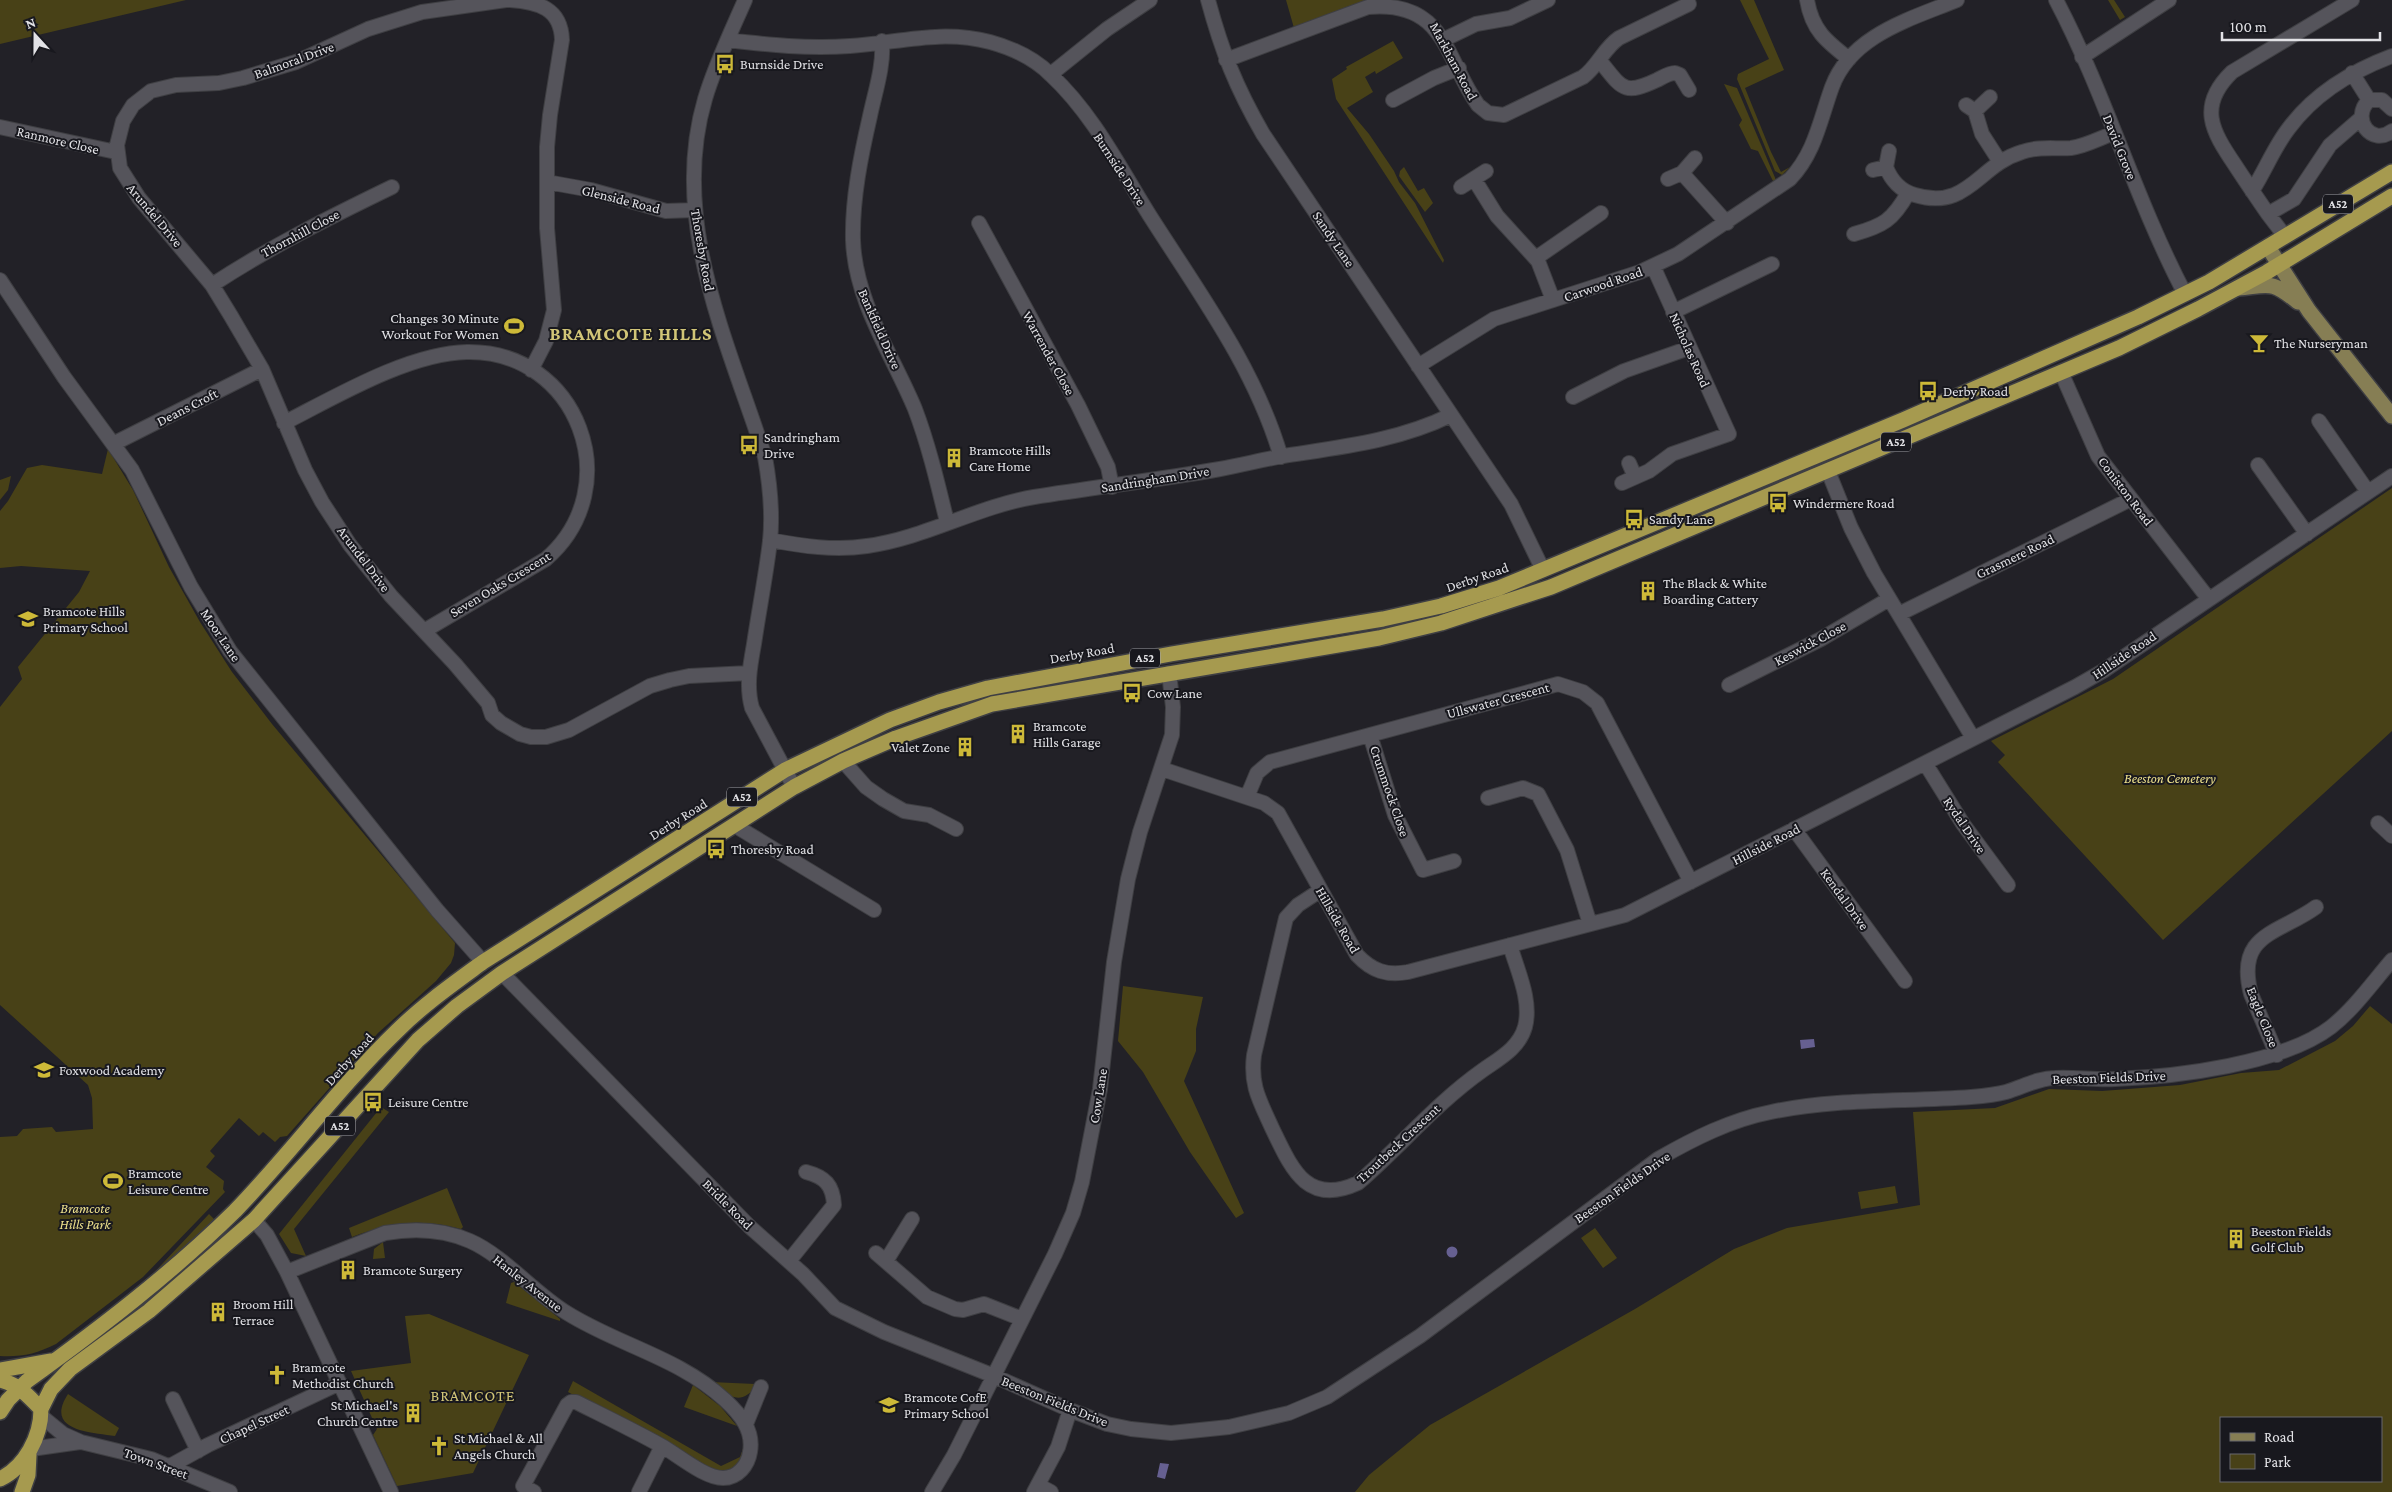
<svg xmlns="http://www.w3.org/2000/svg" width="2392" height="1492" font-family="'Crimson Pro',serif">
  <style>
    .green { fill: #484117; fill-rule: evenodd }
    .water { fill: #666091 }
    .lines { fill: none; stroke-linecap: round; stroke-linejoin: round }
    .minor-casing { stroke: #3f3f43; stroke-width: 16 }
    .major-casing { stroke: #3f3f43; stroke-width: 18 }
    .highway-casing { stroke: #3f3f43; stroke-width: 18 }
    .minor { stroke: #55545b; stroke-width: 14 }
    .major { stroke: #867e54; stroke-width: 15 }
    .highway { stroke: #a69a4f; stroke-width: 15 }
    .labels { text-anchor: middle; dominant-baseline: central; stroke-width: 4; stroke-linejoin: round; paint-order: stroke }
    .shield { fill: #18181e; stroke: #a5a5aa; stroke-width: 1 }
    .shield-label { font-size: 12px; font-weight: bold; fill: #e2e2e6 }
    .street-label { font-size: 14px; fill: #e2e2e6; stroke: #18181e }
    .poi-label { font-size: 14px; fill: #e2e2e6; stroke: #18181e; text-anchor: start }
    .park-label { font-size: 14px; font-style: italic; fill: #ede08c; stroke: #18181e }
    .quarter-label { font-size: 16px; letter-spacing: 1px; fill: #d1c577; stroke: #18181e }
    .district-label { font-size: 19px; font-weight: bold; letter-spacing: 1px; fill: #d1c577; stroke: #18181e }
  </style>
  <rect width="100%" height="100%" fill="#222127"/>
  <path class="green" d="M0 0H186L0 44Z
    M1286 0H1376L1294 28Z
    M1740 0H1754L1784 70 1745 88 1771 152 1781 172 1790 167 1782 175 1775 171 1737 79 1738 74 1769 59Z
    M2108 0H2114L2125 17 2120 20Z
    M1393 41 1403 58 1376 74 1375 71 1365 77 1373 92 1347 108 1369 134 1394 171 1399 182 1415 203 1444 260 1443 263 1336 99 1332 79 1347 69 1346 67Z
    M1724 84 1737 88 1776 180 1773 181 1758 151 1751 149 1739 125 1742 120Z
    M1404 167 1418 191 1424 188 1433 203 1425 212 1399 176 1400 171Z
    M108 449 133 490 169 567 200 622 232 672 272 724 455 943 454 955 451 963 436 981 378 1033 287 1136 280 1137 275 1142 263 1132 259 1136 239 1118 210 1151 215 1156 206 1167 224 1181 223 1189 225 1192 143 1277 56 1344C36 1354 22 1357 0 1356V1137L17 1136 23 1129 52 1127 56 1132 93 1129 92 1098 88 1085 0 1005V707L22 679 18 667 79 592 90 571 21 566 0 568V511L8 501 27 468 42 465 102 474Z
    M11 476 8 490 0 500V480Z
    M2392 488V731L2163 940 1998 762 2005 755 1991 741 2113 679Z
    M1123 986 1203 997 1196 1029V1051L1184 1081 1244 1213 1236 1218 1190 1152 1143 1072 1118 1041Z
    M2370 1006 2392 1024V1492H1355L1369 1475 1430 1425 1635 1309 1734 1249 1787 1228 1920 1205 1913 1112 1995 1108 2049 1089 2102 1091 2180 1085 2241 1073 2279 1070 2335 1041 2353 1026ZM2221 1418H2381V1481H2221Z
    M381 1107 389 1112 294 1229 306 1256 291 1253 279 1234Z
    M1895 1186 1898 1203 1861 1209 1858 1192Z
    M447 1188 463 1227 461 1229C422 1218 390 1222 352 1237L349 1228Z
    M209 1214 215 1220 149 1280 148 1279Z
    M1595 1228 1617 1258 1603 1268 1581 1238Z
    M383 1242 385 1258 373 1259 374 1249Z
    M514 1282 560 1319V1321L506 1303 511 1283Z
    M429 1314 529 1355 473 1473 397 1486 373 1435 377 1429 351 1371 411 1363 405 1316Z
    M573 1381 721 1466 740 1457 745 1443 740 1466 724 1473 712 1470 568 1392Z
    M711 1382 755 1384H758C740 1408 729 1396 711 1382Z
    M693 1385 720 1406 737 1426 684 1407Z
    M68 1394 119 1428 115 1436C90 1432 44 1431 68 1394Z"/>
  <path class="water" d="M1814 1039 1815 1047 1801 1049 1800 1040Z
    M1446.5 1252a5.5 5.5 0 1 1 11 0a5.5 5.5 0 1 1-11 0Z
    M1160 1463 1169 1464 1165 1479 1157 1477Z"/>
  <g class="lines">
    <defs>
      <path id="minor" d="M506 0 422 12 368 29 296 62 243 78 219 83 176 85 151 91 133 105 123 121 117 145 120 168 139 198 212 285 231 316 262 369 305 470 322 502 350 545 391 596 455 664 488 703 492 715 501 723 520 734 531 737H546L569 730 650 686 670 680 689 676 749 673
        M510 0C538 2 561 8 562 40L550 115 547 147V228L554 310 546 341 531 370
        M745 0C731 32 715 65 705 99 669 221 728 342 765 457 770 485 773 512 770 541 766 575 759 610 754 644 750 666 746 687 752 708L794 787
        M1208 0C1222 52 1236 87 1263 134L1511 504 1543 570
        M1807 0C1812 30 1826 41 1849 59
        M2056 0C2106 95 2135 199 2185 294
        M2352 0 2232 72C2197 106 2212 131 2235 165 2246 182 2257 198 2268 214L2294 199 2330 145 2360 119
        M1445 39 1476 24 1510 18 1548 0
        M728 40C769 45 808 49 850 46 898 43 940 29 990 42 1012 48 1035 59 1051 75 1093 114 1120 168 1150 216 1199 293 1255 368 1281 457
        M882 41C884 66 875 92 870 116 861 155 852 199 853 240 855 301 892 354 915 409 929 446 938 485 947 522
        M2082 57 2169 0
        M1226 60 1368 7C1446 0 1445 59 1478 105L1488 113 1504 115 1583 77C1598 66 1604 48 1619 38L1689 4
        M1600 61C1622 88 1623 96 1657 80 1663 77 1669 73 1675 73L1680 75 1689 90
        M2352 73 2369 100
        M1051 74 1107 29 1150 0
        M1393 100 1434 78 1459 68
        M1966 105 1975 111 1990 97
        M2392 109 2382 100H2369C2350 119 2372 147 2392 131
        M1975 111 1982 134 2000 162
        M0 127 116 152
        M1889 151 1886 167C1891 180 1901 191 1915 195 1968 211 1978 165 2022 152 2038 146 2055 149 2071 148 2086 146 2100 138 2114 133
        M1873 170 1886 167
        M1682 173 1727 223
        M1474 179 1497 216 1538 261 1553 300
        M1668 179 1682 173 1695 158
        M547 182 591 190 666 211 695 210
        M1461 187 1486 171
        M2252 191C2265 171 2274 147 2289 128 2315 93 2352 71 2392 56
        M2268 214 2284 235
        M979 223 1078 405 1108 467 1112 487
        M1854 234C1883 226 1893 220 1908 193
        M1536 258 1601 213
        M0 280 64 377 132 470 191 587 230 651 437 910 483 962
        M212 285C270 247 330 217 392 187
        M1673 312 1772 264
        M1418 366 1494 319 1640 272 1678 254 1790 179C1815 153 1820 120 1832 87 1851 35 1911 19 1957 0
        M2061 372 2098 456 2208 598
        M1573 397 1624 371 1689 348
        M2319 421 2368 492
        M284 423C335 397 409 353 467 352 578 350 629 487 546 559L424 631
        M113 444 262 369
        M1629 463 1635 477
        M2258 465 2307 534
        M1828 471 1851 528 1874 573 1973 738
        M1622 483 1649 471 1672 454 1729 434 1653 266
        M770 540C802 546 835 551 867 546 925 538 976 507 1034 497 1096 487 1158 480 1220 469 1241 465 1262 460 1283 456 1341 447 1398 441 1451 415
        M1899 614 2131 499
        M1729 685 1821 639 1889 599
        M1370 735 1395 815 1423 870 1454 861
        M843 761 866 787 883 799 904 811 929 815 956 829
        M1925 763 1963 824 2008 885
        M1162 769 1264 803 1278 813 1283 822 1357 955C1372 971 1387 976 1408 972L1625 915 2075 687 2103 671 2392 476
        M1247 797 1257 773 1270 762 1558 684 1583 692 1597 703 1691 882
        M1488 798 1523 788 1538 794 1567 850 1590 924
        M2378 823 2392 836
        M734 825 874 910
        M1794 829 1905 981
        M1321 890 1298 905 1286 918 1254 1055C1250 1086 1260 1101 1272 1128 1291 1167 1306 1207 1358 1183 1402 1145 1435 1104 1483 1070 1500 1058 1519 1048 1525 1027 1532 1000 1517 970 1510 945
        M502 973 750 1227 803 1274 835 1308 884 1332 994 1376 1070 1410 1107 1424 1131 1429 1171 1433 1229 1427 1289 1413 1327 1397 1420 1336 1658 1159C1693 1139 1730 1120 1771 1112 1837 1098 1904 1102 1971 1097 1983 1096 1995 1095 2006 1092 2023 1087 2038 1078 2055 1078 2075 1077 2095 1080 2115 1079 2175 1077 2283 1064 2331 1027 2354 1009 2373 982 2392 960
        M2277 1055 2251 994C2235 933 2279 934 2316 907
        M254 1220 267 1235 287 1272 391 1492
        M876 1253 927 1297 955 1309 963 1310 984 1304 1022 1319
        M789 1261 834 1205C833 1185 825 1177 806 1172
        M886 1261 912 1219
        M287 1272 385 1233C414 1228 443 1229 470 1241 504 1256 534 1293 567 1313 618 1345 680 1358 725 1400 740 1414 754 1430 750 1452 748 1465 738 1478 723 1478 704 1478 677 1454 660 1445 633 1430 604 1416 576 1402H571L567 1405 523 1486 534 1492
        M173 1399 198 1451
        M41 1416 63 1434 81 1442 151 1459 230 1492
        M746 1424 761 1387
        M31 1449 80 1442
        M170 1466 208 1445 340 1383
        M1038 1485 1051 1492
        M639 1492 662 1446
        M932 1492 954 1455 1055 1254 1073 1213 1082 1182 1100 1089 1114 962 1128 879 1140 832 1172 735 1173 707 1169 673
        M1034 1492 1058 1447 1070 1410"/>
      <path id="major" d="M2268 247 2309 311 2392 416
        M2238 288C2271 285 2271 280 2298 302"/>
      <path id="highway" d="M0 1370 51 1361
        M0 1380C21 1386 26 1394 41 1409 41 1437 25 1467 0 1479
        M41 1409 51 1389 70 1369 149 1311 254 1220 418 1040 457 1006 502 973 794 787 843 761 896 738 992 704 1379 638 1441 623 1551 587 2119 348 2198 309 2267 272 2392 196
        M0 1412 8 1400 27 1381C99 1329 171 1274 235 1211 291 1153 339 1087 397 1031 423 1005 453 984 483 962L785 770 890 720 939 702 988 688 1171 654 1383 619 1441 606 1499 588 1903 420 2138 317 2209 282 2392 172
        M22 1492 28 1475 29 1455"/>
    </defs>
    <use href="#minor" class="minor-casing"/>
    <use href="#major" class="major-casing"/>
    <use href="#highway" class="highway-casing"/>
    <use href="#minor" class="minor"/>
    <use href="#major" class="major"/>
    <use href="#highway" class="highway"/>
  </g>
  <defs>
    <symbol id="bus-bare" viewBox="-9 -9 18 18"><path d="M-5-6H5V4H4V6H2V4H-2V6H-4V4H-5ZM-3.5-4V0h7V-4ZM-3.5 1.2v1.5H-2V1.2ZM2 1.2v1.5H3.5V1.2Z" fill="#cdb938" stroke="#18181e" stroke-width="2.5" paint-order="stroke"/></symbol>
    <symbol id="stadium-bare" viewBox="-9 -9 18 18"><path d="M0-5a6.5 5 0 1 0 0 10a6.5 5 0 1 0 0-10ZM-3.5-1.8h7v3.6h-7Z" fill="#cdb938" stroke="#18181e" stroke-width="2.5" paint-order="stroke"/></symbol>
    <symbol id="bar-bare" viewBox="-9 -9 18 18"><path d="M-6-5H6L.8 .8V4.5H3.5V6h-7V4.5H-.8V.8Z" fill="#cdb938" stroke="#18181e" stroke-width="2.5" paint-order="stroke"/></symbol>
    <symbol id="building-bare" viewBox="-9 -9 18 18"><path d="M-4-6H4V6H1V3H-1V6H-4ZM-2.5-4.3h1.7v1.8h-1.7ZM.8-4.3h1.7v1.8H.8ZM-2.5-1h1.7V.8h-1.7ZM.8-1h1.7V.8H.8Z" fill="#cdb938" stroke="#18181e" stroke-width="2.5" paint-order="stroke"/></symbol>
    <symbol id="school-bare" viewBox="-9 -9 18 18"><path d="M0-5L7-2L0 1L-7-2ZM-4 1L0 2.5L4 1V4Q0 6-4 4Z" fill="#cdb938" stroke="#18181e" stroke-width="2.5" paint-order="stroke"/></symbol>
    <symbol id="church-bare" viewBox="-9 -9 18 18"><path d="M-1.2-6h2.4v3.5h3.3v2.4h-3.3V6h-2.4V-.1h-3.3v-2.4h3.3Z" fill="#cdb938" stroke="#18181e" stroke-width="2.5" paint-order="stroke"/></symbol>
  </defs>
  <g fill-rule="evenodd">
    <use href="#bus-bare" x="711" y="50" width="28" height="28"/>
    <use href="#stadium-bare" x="500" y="312" width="28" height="28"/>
    <use href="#bar-bare" x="2245" y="329" width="28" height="28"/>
    <use href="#bus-bare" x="1914" y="377" width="28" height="28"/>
    <use href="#bus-bare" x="735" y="431" width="28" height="28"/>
    <use href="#building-bare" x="940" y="444" width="28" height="28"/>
    <use href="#bus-bare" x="1764" y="489" width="28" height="28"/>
    <use href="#bus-bare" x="1620" y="505" width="28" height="28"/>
    <use href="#building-bare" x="1634" y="577" width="28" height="28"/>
    <use href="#school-bare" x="14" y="605" width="28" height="28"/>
    <use href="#bus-bare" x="1118" y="679" width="28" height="28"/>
    <use href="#building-bare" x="1004" y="720" width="28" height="28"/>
    <use href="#building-bare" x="951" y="733" width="28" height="28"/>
    <use href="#bus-bare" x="702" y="835" width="28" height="28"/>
    <use href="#school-bare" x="30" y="1056" width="28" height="28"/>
    <use href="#bus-bare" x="359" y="1088" width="28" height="28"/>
    <use href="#stadium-bare" x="99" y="1167" width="28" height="28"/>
    <use href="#building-bare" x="2222" y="1225" width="28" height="28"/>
    <use href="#building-bare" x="334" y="1256" width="28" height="28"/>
    <use href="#building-bare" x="204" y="1298" width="28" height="28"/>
    <use href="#church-bare" x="263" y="1361" width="28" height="28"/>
    <use href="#school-bare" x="875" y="1391" width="28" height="28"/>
    <use href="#building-bare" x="399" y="1399" width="28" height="28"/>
    <use href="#church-bare" x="425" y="1432" width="28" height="28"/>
  </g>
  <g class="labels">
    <g class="shield">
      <rect x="2323" y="194.5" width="30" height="19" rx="4"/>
      <rect x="1881" y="432.5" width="30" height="19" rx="4"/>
      <rect x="1130" y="648.5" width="30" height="19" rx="4"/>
      <rect x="727" y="787.5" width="30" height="19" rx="4"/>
      <rect x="325" y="1116.5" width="30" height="19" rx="4"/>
    </g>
    <g class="shield-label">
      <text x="2338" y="204">A52</text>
      <text x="1896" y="442">A52</text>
      <text x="1145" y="658">A52</text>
      <text x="742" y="797">A52</text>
      <text x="340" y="1126">A52</text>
    </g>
    <g class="street-label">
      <text transform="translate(294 60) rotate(-20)">Balmoral Drive</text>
      <text transform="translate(1454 61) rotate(62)">Markham Road</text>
      <text transform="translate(58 140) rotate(13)">Ranmore Close</text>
      <text transform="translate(2120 147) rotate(68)">David Grove</text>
      <text transform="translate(1120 169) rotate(57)">Burnside Drive</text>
      <text transform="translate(621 199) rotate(14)">Glenside Road</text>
      <text transform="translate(155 215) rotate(50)">Arundel Drive</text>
      <text transform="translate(300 233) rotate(-28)">Thornhill Close</text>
      <text transform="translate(1334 239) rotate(56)">Sandy Lane</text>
      <text transform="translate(703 250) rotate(80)">Thoresby Road</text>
      <text transform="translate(1603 284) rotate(-19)">Carwood Road</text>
      <text transform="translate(880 329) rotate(66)">Bankfield Drive</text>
      <text transform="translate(1690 350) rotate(66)">Nicholas Road</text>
      <text transform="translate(1049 353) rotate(61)">Warrender Close</text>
      <text transform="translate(187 407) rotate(-27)">Deans Croft</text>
      <text transform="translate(1155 479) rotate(-9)">Sandringham Drive</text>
      <text transform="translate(2126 491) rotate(53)">Coniston Road</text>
      <text transform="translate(2015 556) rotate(-26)">Grasmere Road</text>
      <text transform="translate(364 559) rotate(53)">Arundel Drive</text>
      <text transform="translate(1477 577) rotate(-19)">Derby Road</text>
      <text transform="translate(500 584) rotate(-31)">Seven Oaks Crescent</text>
      <text transform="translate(221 635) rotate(56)">Moor Lane</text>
      <text transform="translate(1810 643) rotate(-28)">Keswick Close</text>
      <text transform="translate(1082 653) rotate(-10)">Derby Road</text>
      <text transform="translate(2124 655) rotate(-34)">Hillside Road</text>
      <text transform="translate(1498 700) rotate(-15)">Ullswater Crescent</text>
      <text transform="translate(1390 791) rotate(71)">Crummock Close</text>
      <text transform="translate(678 819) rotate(-32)">Derby Road</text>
      <text transform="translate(1965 825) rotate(56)">Rydal Drive</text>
      <text transform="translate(1766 844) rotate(-27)">Hillside Road</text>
      <text transform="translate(1845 899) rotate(54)">Kendal Drive</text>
      <text transform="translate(1338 920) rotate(60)">Hillside Road</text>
      <text transform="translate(2263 1017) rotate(68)">Eagle Close</text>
      <text transform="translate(349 1059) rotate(-48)">Derby Road</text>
      <text transform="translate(2109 1077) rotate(-2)">Beeston Fields Drive</text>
      <text transform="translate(1098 1096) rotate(-81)">Cow Lane</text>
      <text transform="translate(1398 1143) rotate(-43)">Troutbeck Crescent</text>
      <text transform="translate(1622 1187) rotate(-35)">Beeston Fields Drive</text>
      <text transform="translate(728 1204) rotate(45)">Bridle Road</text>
      <text transform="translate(528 1283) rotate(38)">Hanley Avenue</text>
      <text transform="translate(1055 1401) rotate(22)">Beeston Fields Drive</text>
      <text transform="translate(254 1424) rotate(-25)">Chapel Street</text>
      <text transform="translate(156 1463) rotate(20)">Town Street</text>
    </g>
    <g class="poi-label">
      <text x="740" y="64">Burnside Drive</text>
      <text x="499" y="318" text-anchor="end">Changes 30 Minute<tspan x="499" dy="16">Workout For Women</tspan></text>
      <text x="2274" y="343">The Nurseryman</text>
      <text x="1943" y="391">Derby Road</text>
      <text x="764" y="437">Sandringham<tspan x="764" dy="16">Drive</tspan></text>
      <text x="969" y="450">Bramcote Hills<tspan x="969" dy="16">Care Home</tspan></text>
      <text x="1793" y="503">Windermere Road</text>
      <text x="1649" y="519">Sandy Lane</text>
      <text x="1663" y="583">The Black &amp; White<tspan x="1663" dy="16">Boarding Cattery</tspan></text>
      <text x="43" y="611">Bramcote Hills<tspan x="43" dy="16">Primary School</tspan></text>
      <text x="1147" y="693">Cow Lane</text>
      <text x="1033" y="726">Bramcote<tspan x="1033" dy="16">Hills Garage</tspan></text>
      <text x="950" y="747" text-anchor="end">Valet Zone</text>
      <text x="731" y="849">Thoresby Road</text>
      <text x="59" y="1070">Foxwood Academy</text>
      <text x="388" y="1102">Leisure Centre</text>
      <text x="128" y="1173">Bramcote<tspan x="128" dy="16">Leisure Centre</tspan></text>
      <text x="2251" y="1231">Beeston Fields<tspan x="2251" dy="16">Golf Club</tspan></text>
      <text x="363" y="1270">Bramcote Surgery</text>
      <text x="233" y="1304">Broom Hill<tspan x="233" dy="16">Terrace</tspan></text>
      <text x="292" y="1367">Bramcote<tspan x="292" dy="16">Methodist Church</tspan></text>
      <text x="904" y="1397">Bramcote CofE<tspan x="904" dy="16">Primary School</tspan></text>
      <text x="398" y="1405" text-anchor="end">St Michael's<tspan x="398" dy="16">Church Centre</tspan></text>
      <text x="454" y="1438">St Michael &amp; All<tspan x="454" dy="16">Angels Church</tspan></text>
    </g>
    <g class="park-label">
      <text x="2170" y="778">Beeston Cemetery</text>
      <text x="85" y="1208">Bramcote<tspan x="85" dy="16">Hills Park</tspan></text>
    </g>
    <g class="quarter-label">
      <text x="473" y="1395">BRAMCOTE</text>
    </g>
    <g class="district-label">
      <text x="631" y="333">BRAMCOTE HILLS</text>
    </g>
  </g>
  <rect x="2220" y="1417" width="162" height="65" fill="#18181e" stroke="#69696e"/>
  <rect x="2230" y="1433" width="25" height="8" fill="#867e54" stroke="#69696e"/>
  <text x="2264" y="1442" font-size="15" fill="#e2e2e6">Road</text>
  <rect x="2230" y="1454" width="25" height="15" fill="#484117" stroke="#69696e"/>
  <text x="2264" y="1467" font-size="15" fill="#e2e2e6">Park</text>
  <g transform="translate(35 35) rotate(339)" stroke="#18181e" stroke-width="4" paint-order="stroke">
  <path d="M0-4L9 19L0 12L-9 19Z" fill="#e2e2e6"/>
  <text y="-8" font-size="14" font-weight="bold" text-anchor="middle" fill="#e2e2e6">N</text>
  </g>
  <path d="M2222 32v8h158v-8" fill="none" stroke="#e2e2e6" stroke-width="2.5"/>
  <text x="2230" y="32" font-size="15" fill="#e2e2e6" stroke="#18181e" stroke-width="4" paint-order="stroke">100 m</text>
</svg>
